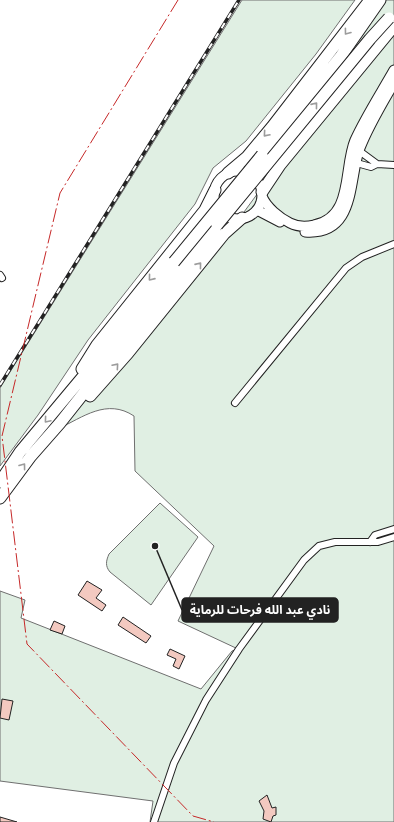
<svg xmlns="http://www.w3.org/2000/svg" width="394" height="822" font-family="'Roboto Serif','Noto Sans Arabic',serif">
  <style>
    .green { fill: #e0efe3; stroke: #6f6f6f }
    .building { fill: #f3c9c0; stroke: #222 }
    .lines { fill: none; stroke-linecap: round; stroke-linejoin: round }
    .street-casing { stroke: #222; stroke-width: 8 }
    .secondary-casing { stroke: #222; stroke-width: 11 }
    .highway-casing { stroke: #222; stroke-width: 13 }
    .street { stroke: #fff; stroke-width: 6 }
    .secondary { stroke: #fff; stroke-width: 9 }
    .highway { stroke: #fff; stroke-width: 11 }
    .rail-casing { stroke: #222; stroke-width: 3.5 }
    .rail { stroke: #fff; stroke-width: 2; stroke-dasharray: 6; stroke-linecap: butt }
    .highway-bridge-casing { stroke: #222; stroke-width: 13; stroke-linecap: butt }
    .highway-bridge { stroke: #fff; stroke-width: 11 }
    .power { stroke: #c62828; stroke-width: 1; stroke-dasharray: 14 3 2 3; stroke-linecap: butt }
    .oneway { stroke: #9c9c9c }
    .leader { fill: none; stroke: #222; stroke-width: 1.5 }
    .callout-dot { fill: #222; stroke: #fff; stroke-width: 1.5 }
    .callout { fill: #222; stroke: #222; stroke-width: 1.5 }
    .callout-label { font-size: 12px; text-anchor: middle; font-weight: bold; fill: #fff }
  </style>
  <rect width="100%" height="100%" fill="#fff"/>
  <path class="green" d="M242 0H355L316 54 246 141 213 168 195 204 88 340 38 415 0 466V388Z
    M380 0H394V822H150L153 801 0 781V591L25 600 21 618 201 689 232 651 238 649 178 621 214 546 135 471 134 416C107 398 83 417 58 429L118 363 244 212 291 148Z
    M160 503 198 537 151 605 110 572C105 566 106 561 109 554Z"/>
  <path class="building" d="M87 581 102 590 96 598 106 605 102 611 78 595Z
    M123 617 151 636 146 643 118 625Z
    M54 621 65 626 62 634 50 630Z
    M170 649 185 656 179 669 173 666 176 659 167 655Z
    M2 699 13 701 9 720 0 718Z
    M267 795 272 808 276 807V815L273 816 271 822 263 819 264 811 259 801Z
    M0 817 17 822H0Z"/>
  <g class="lines">
    <defs>
      <path id="street" d="M358 150 377 164
        M353 162 371 167 377 164 394 165
        M0 275 2 278
        M235 403 346 268 362 257 394 244
        M370 542 375 535 394 529
        M154 822 174 763 206 700 239 649 304 560 319 546 335 542H378L394 537"/>
      <path id="secondary" d="M214 195a24 24 0 1 1 48 0a24 24 0 1 1-48 0Z
        M262 196C266 207 280 218 290 223 298 227 306 227 314 225 354 217 343 168 355 140 366 116 381 93 394 70
        M257 210 280 222
        M305 232C357 236 348 179 360 148 369 125 382 104 394 83"/>
      <path id="highway" d="M262 155 341 56 380 0
        M228 173 247 157 272 127 370 0
        M262 192 280 165 394 26
        M82 369 97 345 205 210 215 190
        M90 396 128 353 224 234 242 218
        M0 482 20 452 117 336 174 262
        M0 498 31 456 60 423 217 225"/>
    </defs>
    <use href="#street" class="street-casing"/>
    <use href="#secondary" class="secondary-casing"/>
    <use href="#highway" class="highway-casing"/>
    <use href="#street" class="street"/>
    <use href="#secondary" class="secondary"/>
    <use href="#highway" class="highway"/>
    <defs>
      <path id="rail" d="M0 385 239 0"/>
    </defs>
    <use href="#rail" class="rail-casing"/>
    <use href="#rail" class="rail"/>
    <defs>
      <path id="highway-bridge" d="M217 225 370 39 389 18
        M174 262 262 155"/>
    </defs>
    <use href="#highway-bridge" class="highway-bridge-casing"/>
    <use href="#highway-bridge" class="highway-bridge"/>
    <path class="power" d="M178 0 60 193 2 436 27 644 193 816 214 822"/>
  </g>
  <defs><path id="oneway-chevron" d="M-2-3.5L2.5 0L-2 3.5" fill="none" stroke-width="1.6" stroke-linecap="round" stroke-linejoin="round"/></defs>
  <g class="oneway">
    <use href="#oneway-chevron" transform="translate(347 32) rotate(127)"/>
    <use href="#oneway-chevron" transform="translate(315 105) rotate(-51)"/>
    <use href="#oneway-chevron" transform="translate(266 134) rotate(131)"/>
    <use href="#oneway-chevron" transform="translate(199 265) rotate(-51)"/>
    <use href="#oneway-chevron" transform="translate(151 278) rotate(129)"/>
    <use href="#oneway-chevron" transform="translate(116 366) rotate(-49)"/>
    <use href="#oneway-chevron" transform="translate(47 420) rotate(130)"/>
    <use href="#oneway-chevron" transform="translate(23 466) rotate(-53)"/>
  </g>
  <path class="leader" d="M155 546L182 610"/>
  <circle class="callout-dot" cx="155" cy="546" r="4"/>
  <rect class="callout" x="182" y="598" width="156" height="24" rx="4"/>
  <g class="callout-label">
    <text x="260" y="614">نادي عبد الله فرحات للرماية</text>
  </g>
</svg>
